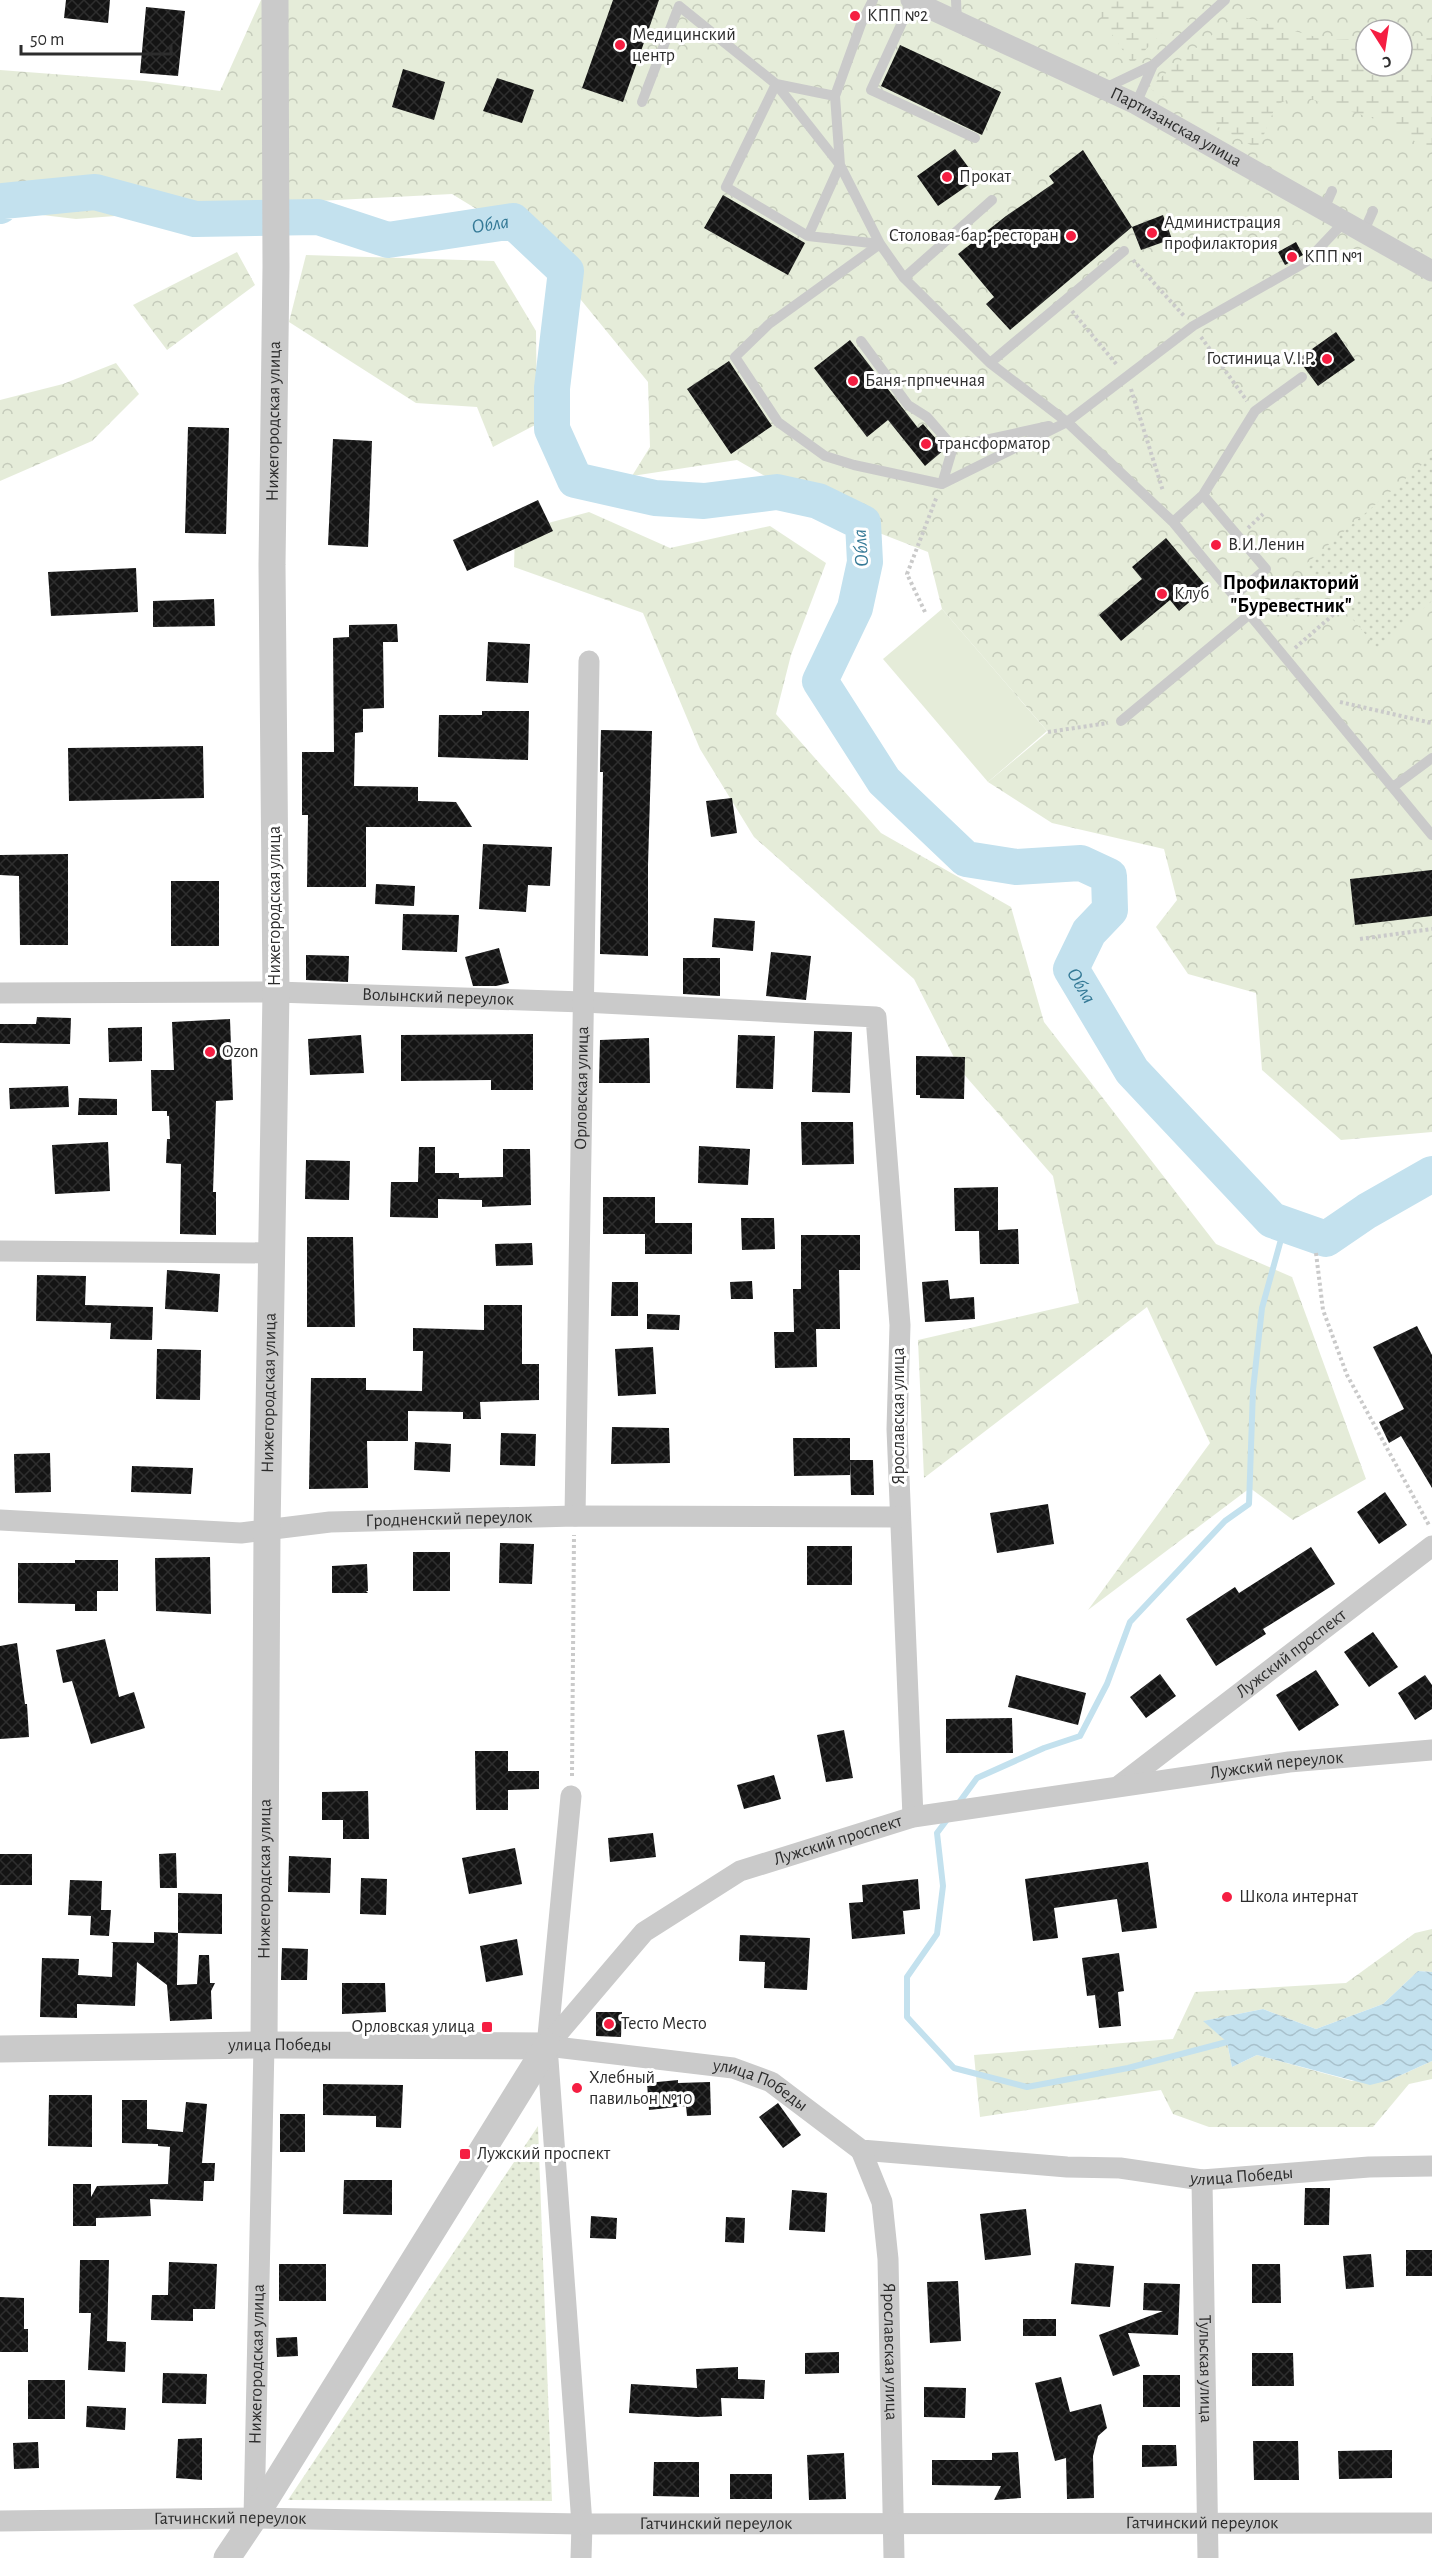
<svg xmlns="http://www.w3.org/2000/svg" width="1432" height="2558" font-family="'Alegreya Sans',sans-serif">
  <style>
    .grass { fill: #e5ecd9 }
    .forest { fill: url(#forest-crowns); fill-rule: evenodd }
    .wetland { fill: url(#wetland-marsh) }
    .park { fill: url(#park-dots) }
    .water { fill: url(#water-waves) }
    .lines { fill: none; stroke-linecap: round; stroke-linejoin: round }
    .stream { stroke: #c3e1ee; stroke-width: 6 }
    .river { stroke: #c3e1ee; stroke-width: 36 }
    .building { fill: url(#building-cross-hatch) }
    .path { stroke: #cacaca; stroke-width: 4; stroke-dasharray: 3 3; stroke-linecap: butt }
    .service { stroke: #cacaca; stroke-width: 10 }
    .minor { stroke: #cacaca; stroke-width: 21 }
    .tertiary { stroke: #cacaca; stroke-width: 27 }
    .poi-dot { fill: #f51e42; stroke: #fff; stroke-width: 2 }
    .labels { text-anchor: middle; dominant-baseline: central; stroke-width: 6; stroke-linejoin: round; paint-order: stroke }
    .poi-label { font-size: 18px; fill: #2d2d2d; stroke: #fff; text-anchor: start }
    .street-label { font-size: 18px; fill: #2d2d2d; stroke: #fff }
    .water-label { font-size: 20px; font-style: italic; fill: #347996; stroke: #fff }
    .neighbourhood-label { font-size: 20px; font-weight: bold; fill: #000; stroke: #fff }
  </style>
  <defs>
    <pattern id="forest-crowns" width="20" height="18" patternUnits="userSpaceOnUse" patternTransform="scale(1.5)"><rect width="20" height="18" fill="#e5ecd9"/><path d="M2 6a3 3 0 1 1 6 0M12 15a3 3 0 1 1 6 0" fill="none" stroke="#c5cbbb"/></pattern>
    <pattern id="wetland-marsh" width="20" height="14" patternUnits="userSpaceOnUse" patternTransform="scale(1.5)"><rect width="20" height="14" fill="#e5ecd9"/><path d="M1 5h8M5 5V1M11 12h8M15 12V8" fill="none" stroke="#c5cbbb"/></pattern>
    <pattern id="park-dots" width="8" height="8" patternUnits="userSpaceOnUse" patternTransform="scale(1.5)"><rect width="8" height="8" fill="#e5ecd9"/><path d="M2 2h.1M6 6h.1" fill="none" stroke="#c5cbbb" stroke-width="1.8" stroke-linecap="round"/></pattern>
    <pattern id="water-waves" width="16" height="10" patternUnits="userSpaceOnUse" patternTransform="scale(1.5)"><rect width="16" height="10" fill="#c3e1ee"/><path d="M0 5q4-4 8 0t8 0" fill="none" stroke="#a8c1cc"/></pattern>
    <pattern id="building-cross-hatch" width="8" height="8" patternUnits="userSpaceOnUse" patternTransform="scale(1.5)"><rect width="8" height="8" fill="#141414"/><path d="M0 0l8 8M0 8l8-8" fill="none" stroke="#2e2e2e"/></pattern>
  </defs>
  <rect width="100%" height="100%" fill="#fff"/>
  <path class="grass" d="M942 609 1047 731 988 782 883 659Z"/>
  <path class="forest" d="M261 0H1432V1132L1341 1140 1262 1070 1256 993 1188 974 1156 927 1177 900 1164 849 1052 823 988 782 1048 732 942 609 928 552 833 515 737 460 632 476 650 447 648 382 537 246 452 194 298 202 76 219 0 210V70L145 81 220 91ZM1366 30H1402V66H1366Z
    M237 252 255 285 167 350 133 305Z
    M306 255 494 261 536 331 537 424 493 447 477 407 416 403 289 322Z
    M116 363 139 394 92 441 0 481V400L63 384Z
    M589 512 670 548 770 526 826 563 791 655 776 714 881 833 1011 907 1044 1022 1216 1244 1292 1277 1366 1479 1293 1520 1250 1488 1088 1610 1210 1443 1147 1307 924 1478 918 1340 1079 1303 1053 1176 961 1071 914 979 754 837 700 749 643 613 514 567 515 532Z
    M1432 1929V1972L1418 1971 1383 2004 1316 2029 1263 2009 1204 2021 1227 2042 1232 2067 1257 2055 1352 2081 1390 2080 1432 2061V2079L1409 2084 1373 2127H1209L1173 2114 1161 2090 980 2117 974 2055 1173 2039 1195 1992 1346 1983 1415 1933Z"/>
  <path class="wetland" d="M1089 0H1193L1132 64Z
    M1236 15 1327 40 1366 39V66H1402V38L1432 37V151L1378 120 1298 95 1276 105 1258 149 1148 88Z"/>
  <path class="park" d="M1432 456V601L1377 648 1306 564Z
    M538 2126 552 2501 288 2500Z"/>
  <path class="water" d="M1418 1971 1432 1972V2061L1390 2080 1370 2085 1257 2055 1232 2067 1227 2042 1203 2021 1263 2009 1316 2029 1383 2004Z"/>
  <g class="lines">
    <path class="stream" d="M958 1804 977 1778 1044 1748 1080 1736 1107 1684 1130 1622 1225 1521 1249 1504 1253 1390 1262 1308 1285 1225
      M949 1817 937 1833 943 1886 937 1934 907 1977V2017L954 2068 1027 2087 1128 2068 1227 2042"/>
    <path class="river" id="s1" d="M0 206 3 201 95 192 195 219 318 217 388 240 513 221 566 271 552 388V429L575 480 655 498 704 501 777 492 818 501 863 523 865 562 855 608 820 681 884 781 966 859 1016 867 1081 863 1109 876 1110 910 1089 932 1071 969 1132 1071 1272 1220 1326 1239 1367 1211 1432 1174"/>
  </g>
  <path class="building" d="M66 0H110L108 23 64 18Z
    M613 0H659L623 102 582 88Z
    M146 7 185 11 178 76 140 73Z
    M900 45 1001 92 982 135 881 86Z
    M403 69 445 82 434 120 392 107Z
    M497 78 534 90 522 123 483 111Z
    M955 149 977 179 938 206 917 176Z
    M1083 150 1132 227 1163 215 1172 239 1141 250 1132 227 1010 330 986 304 994 297 958 254 1006 216 1054 183 1049 176Z
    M723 195 805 243 788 275 704 228Z
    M1296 242 1303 255 1285 265 1278 252Z
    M1336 332 1355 360 1318 386 1298 359Z
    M850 340 918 428 923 424 945 449 925 466 888 420 867 437 814 368Z
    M729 361 772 426 731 454 687 389Z
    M188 427 229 428 226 534 185 533Z
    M333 439 372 441 368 547 328 545Z
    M538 500 553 531 467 571 453 540Z
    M1166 538 1207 587 1179 611 1170 600 1121 641 1099 615 1142 579 1132 567Z
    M136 568 138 612 51 616 48 572Z
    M214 599 215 626 153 627V601Z
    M397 624 398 642H383L384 708 363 709V732L355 733 354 786 418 787V801L456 802 472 827H366V887H307L308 815H302V752H334L333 638 349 637V625Z
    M488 642 530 644 528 683 486 681Z
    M482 711H529L528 760 438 757 439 715H482Z
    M601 730 652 731 648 865V956L600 954 603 772H600Z
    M203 746 204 798 69 801 68 748Z
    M732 798 737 833 711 837 706 801Z
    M483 844 552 847 550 886 528 885 526 912 479 909Z
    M68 854V945H20L19 876 0 875V855Z
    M1432 870V916L1355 925 1350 879Z
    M171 881H219V946H171Z
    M376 884 415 886 414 906 375 904Z
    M403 914 459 915 457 952 402 950Z
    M714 918 755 921 753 951 712 947Z
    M499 948 509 983 496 986H473L465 957Z
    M771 952 811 956 806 1000 766 996Z
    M306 955 349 956 348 982 306 980Z
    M683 958H720V996L683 994Z
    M37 1017 71 1018 70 1044 0 1043V1024H36Z
    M230 1019 233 1100 216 1101 213 1192H216V1235L180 1234 181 1164 166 1163 167 1139H170L169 1116H167V1111H152L151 1070H174L172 1022Z
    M142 1027V1061L109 1062 108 1028Z
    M814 1031 852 1032 850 1093 812 1092Z
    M533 1034V1090H491V1080L401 1081V1035Z
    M361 1035 364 1073 310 1075 308 1039Z
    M738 1035 775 1036 773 1089 736 1088Z
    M649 1038 650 1083H599L600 1040Z
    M916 1056 965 1057 964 1099 920 1098V1095H916Z
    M68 1086 69 1107 10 1109 9 1088Z
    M79 1098 117 1099V1115H78Z
    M801 1122H853L854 1164 802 1165Z
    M108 1142 110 1191 55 1194 52 1145Z
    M699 1146 750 1149 748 1185 698 1183Z
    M419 1147H435V1173H459V1178L503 1177V1149H530L531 1205 482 1207V1200L438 1199V1218L390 1217 391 1182H418Z
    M306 1160 350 1161 349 1200 305 1199Z
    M998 1187V1230L1018 1229 1019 1264H980L979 1231H955L954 1188Z
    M603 1197H655V1223H692V1254H645V1234H603Z
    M741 1218H774L775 1249 742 1250Z
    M801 1235H860V1270H839L840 1329H816L817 1367 775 1368 774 1332H794L793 1289H801Z
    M307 1237H353L355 1327H307Z
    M532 1243 533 1265 496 1266 495 1244Z
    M167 1270 220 1274 218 1312 165 1309Z
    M37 1275 86 1276 85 1305 153 1307 152 1340 110 1339 111 1323 36 1321Z
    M948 1280 950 1299 974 1297 975 1319 925 1322 922 1282Z
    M752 1281 753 1299H731L730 1282Z
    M612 1282H638V1316H611Z
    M484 1305H522V1364H539V1400L480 1402 481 1419H463V1412L408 1411V1441H367L368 1488 309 1489 311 1378H366V1390L422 1391 423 1351H413V1328L484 1330Z
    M647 1314 680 1315 679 1330 647 1329Z
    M1417 1326 1432 1355V1488L1401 1436 1389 1443 1379 1422 1404 1409 1373 1347Z
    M653 1347 656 1394 618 1396 615 1349Z
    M157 1349 201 1350 200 1400 156 1399Z
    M612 1427 669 1428 670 1463 611 1464Z
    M501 1433 536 1434 535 1466 500 1465Z
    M793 1438H850V1475L794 1476Z
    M415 1442 451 1444 450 1472 414 1470Z
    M50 1453 51 1492 15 1493 14 1454Z
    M850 1460H873L874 1495H851Z
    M132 1466 193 1468 191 1494 131 1492Z
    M1385 1492 1407 1525 1379 1544 1357 1512Z
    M1048 1504 1054 1544 997 1553 990 1513Z
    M500 1543 534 1544 532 1584 499 1583Z
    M807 1546H852V1585H807Z
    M1311 1547 1335 1584 1263 1629 1266 1634 1216 1666 1186 1619 1235 1587 1239 1593Z
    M413 1552H450V1591H413Z
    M210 1557 211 1614 156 1611 155 1558Z
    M75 1560H118V1591H97V1611H75V1604L18 1603V1563H75Z
    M367 1564 368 1591H366L368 1593H332V1566Z
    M1373 1632 1398 1667 1369 1687 1344 1652Z
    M105 1639 119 1697 134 1692 145 1728 91 1744 72 1681 63 1683 56 1650Z
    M17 1643 25 1704H27L29 1737 0 1739V1646Z
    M1316 1670 1339 1705 1299 1731 1276 1695Z
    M1160 1674 1176 1696 1146 1718 1130 1697Z
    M1016 1675 1086 1693 1078 1725 1008 1707Z
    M1425 1675 1432 1685V1709L1415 1720 1398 1693Z
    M1012 1718 1013 1753H946V1719Z
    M844 1730 853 1778 826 1782 817 1735Z
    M475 1751H508V1771H539V1789L508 1790V1810H476Z
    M774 1775 781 1799 744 1809 737 1785Z
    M368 1791 369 1839H343V1820H322V1792Z
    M653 1833 656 1857 610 1862 608 1838Z
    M515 1848 522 1884 469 1894 462 1858Z
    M176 1853 177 1888H160L159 1854Z
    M0 1854H32V1885H0Z
    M289 1856 331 1858 330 1893 288 1892Z
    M1148 1862 1157 1928 1122 1932 1117 1899 1054 1908 1058 1938 1033 1941 1025 1879Z
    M361 1878 387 1879 386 1915 360 1914Z
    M918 1879 920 1909 903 1911 905 1934 852 1939 849 1903 863 1902 862 1885Z
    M70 1880 102 1881 101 1910H111L109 1936 90 1935 91 1916 68 1915Z
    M178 1893 222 1894V1934L178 1933Z
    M154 1932 178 1933 177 1985 197 1984 199 1955H209L210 1983H215L211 1991 212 2019 170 2021 167 1985 137 1962 135 2006 77 2004V2018L40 2017 42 1958 79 1959 78 1975 112 1977 113 1943 111 1942 154 1943Z
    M740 1935 810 1938 807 1990 764 1988 765 1962 739 1961Z
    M517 1939 523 1975 486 1982 480 1946Z
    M282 1948 308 1949 307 1980H281Z
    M1119 1953 1124 1991 1118 1992 1121 2026 1099 2028 1095 1995 1087 1996 1082 1958Z
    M342 1983H385L386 2012 342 2014Z
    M596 2012H622L621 2037 596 2036Z
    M678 2080V2083L710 2082 711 2115 687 2116 686 2106 649 2110 647 2083Z
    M323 2084 403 2085 401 2128 376 2127V2116L323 2115Z
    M49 2095H92V2147L48 2146Z
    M122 2100H147V2129L183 2132 186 2102 207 2104 202 2163H215L214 2181H204L203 2201 150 2199 151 2216 96 2218V2226H73V2184H91V2197L97 2186 168 2184 170 2147 158 2146V2144L122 2143Z
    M778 2103 801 2135 783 2148 759 2117Z
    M280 2114H305V2152H280Z
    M344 2180H392V2215L343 2214Z
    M1305 2188H1330L1329 2225H1304Z
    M792 2190 827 2193 825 2232 789 2230Z
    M1026 2209 1031 2255 985 2260 980 2214Z
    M591 2216 617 2218 616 2239 590 2238Z
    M726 2217 745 2218 744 2243 725 2242Z
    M1406 2250H1432V2276H1406Z
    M1371 2254 1374 2287 1346 2289 1343 2256Z
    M80 2260H109L107 2341 126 2342 125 2372 88 2370 91 2313H79Z
    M169 2262 217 2264 215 2309H193V2321L151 2320 152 2295H168Z
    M1075 2263 1114 2266 1110 2307 1071 2304Z
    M279 2264H326V2301H279Z
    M1252 2264H1280L1281 2303H1252Z
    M958 2281 961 2341 930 2343 927 2282Z
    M1144 2283 1180 2284 1178 2335 1128 2333 1140 2366 1113 2376 1099 2335 1163 2311 1143 2310Z
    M0 2297 24 2298V2329H28V2352H0Z
    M1023 2319H1056V2336H1023Z
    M297 2337 298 2356 277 2357 276 2338Z
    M839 2352V2373L805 2374V2353Z
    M1252 2353H1293L1294 2386H1252Z
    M738 2367V2379L765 2380 764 2399 721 2398 722 2416 698 2417 629 2413 631 2384 697 2388 696 2369Z
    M163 2373 207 2374 206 2404 162 2403Z
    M1143 2375H1180V2407H1143Z
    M1061 2377 1070 2412 1101 2404 1107 2428 1098 2436 1093 2456 1094 2498 1067 2499 1066 2458 1055 2461 1035 2383Z
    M28 2380H65V2419H28Z
    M924 2387 966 2388 965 2418 924 2417Z
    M87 2406 126 2408 125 2430 86 2427Z
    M202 2438V2480L176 2478 178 2439Z
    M1253 2441H1298L1299 2480H1254Z
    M38 2442 39 2468 14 2469 13 2443Z
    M1142 2445H1176L1177 2466 1142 2467Z
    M1392 2450V2478L1339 2479 1338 2451Z
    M1018 2452 1021 2498 994 2500 1001 2486 932 2485V2460H992V2453Z
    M844 2453 846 2499 809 2500 807 2455Z
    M654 2462H699V2497L653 2496Z
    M730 2474H772V2499H730Z"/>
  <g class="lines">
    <path class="path" d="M1133 260 1185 317
      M1072 311 1117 365
      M1201 337 1247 401
      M1131 389 1163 491
      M1248 528 1263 514
      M925 612 907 574 937 496
      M1295 648 1342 607
      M1340 702 1432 723
      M1048 732 1108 723
      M1360 939 1432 929
      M1316 1253 1323 1310 1347 1375 1430 1527
      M572 1776 574 1535"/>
    <path class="service" d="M873 0 861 24 835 96 840 165 880 244 904 278 990 363 1067 422 1173 522 1432 835
      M956 0 957 21
      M912 1 871 90 975 138
      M1103 89 1153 65 1225 0
      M642 102 679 6 776 84 835 96
      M1136 104 1153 65
      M1324 209 1332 191
      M1363 233 1373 211
      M808 236 726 187 776 84 840 165 808 236 880 244
      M880 244 769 324 735 357 778 422 825 456 854 465 942 484 1067 422 1193 326 1306 262 1344 222
      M904 278 992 200
      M861 341 908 405 927 417 953 447 1049 426
      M990 363 1124 251
      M942 484 953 447
      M1203 495 1266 569 1235 595
      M1173 522 1203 495 1255 411 1302 377
      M1121 721 1250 614
      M1393 787 1432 758"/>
    <g class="minor">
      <path id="s2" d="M911 0 1136 104 1432 271"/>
      <path id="s3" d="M0 993 276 992 583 1002 876 1017 900 1325 897 1429 913 1817"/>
      <path d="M0 1251 273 1253"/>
      <path id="s4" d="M575 1516 589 661"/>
      <path id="s5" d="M0 1520 241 1533 330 1522 575 1516 899 1517"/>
      <path id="s6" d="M1120 1785 1432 1546"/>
      <path d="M571 1796 547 2046 582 2524 581 2558"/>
      <path id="s7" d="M547 2046 644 1932 740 1871 913 1817 1289 1762 1432 1750"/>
      <path id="s8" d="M547 2046 733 2068 771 2082 861 2150 1067 2167 1120 2168 1202 2180 1369 2167 1432 2166"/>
      <path id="s9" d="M861 2150 882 2202 888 2259 894 2558"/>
      <path id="s10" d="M1202 2180 1208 2558"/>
      <path id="s11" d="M254 2518 264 2045"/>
      <path id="s12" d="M0 2521 254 2518 582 2524 1432 2523"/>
    </g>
    <g class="tertiary">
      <path id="s13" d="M264 2045 267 1532 276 992 272 565 276 267 275 0"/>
      <path id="s14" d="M0 2049 264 2045 547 2046"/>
      <path d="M227 2558 254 2518 547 2046"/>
    </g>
  </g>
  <g class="poi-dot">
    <circle cx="855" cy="16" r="6"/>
    <circle cx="620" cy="45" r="6"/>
    <circle cx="947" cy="177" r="6"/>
    <circle cx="1152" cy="233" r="6"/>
    <circle cx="1071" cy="236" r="6"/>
    <circle cx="1292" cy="257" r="6"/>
    <circle cx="1327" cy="359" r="6"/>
    <circle cx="853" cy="381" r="6"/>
    <circle cx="926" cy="444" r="6"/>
    <circle cx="1216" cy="545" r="6"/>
    <circle cx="1162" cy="594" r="6"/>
    <circle cx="210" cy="1052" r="6"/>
    <circle cx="1227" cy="1897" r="6"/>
    <circle cx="609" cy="2024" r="6"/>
    <rect x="481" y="2021" width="12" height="12" rx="3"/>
    <circle cx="577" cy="2088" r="6"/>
    <rect x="459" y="2148" width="12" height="12" rx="3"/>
  </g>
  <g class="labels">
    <g class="poi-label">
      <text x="867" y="16">КПП №2</text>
      <text x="632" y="35">Медицинский<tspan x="632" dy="21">центр</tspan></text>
      <text x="959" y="177">Прокат</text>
      <text x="1164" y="223">Администрация<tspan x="1164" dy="21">профилактория</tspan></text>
      <text x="1059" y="236" text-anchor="end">Столовая-бар-ресторан</text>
      <text x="1304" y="257">КПП №1</text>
      <text x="1315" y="359" text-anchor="end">Гостиница V.I.P.</text>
      <text x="865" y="381">Баня-прпчечная</text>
      <text x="938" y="444">трансформатор</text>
      <text x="1228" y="545">В.И.Ленин</text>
      <text x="1174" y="594">Клуб</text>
      <text x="222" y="1052">Ozon</text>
      <text x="1239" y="1897">Школа интернат</text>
      <text x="621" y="2024">Тесто Место</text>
      <text x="475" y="2027" text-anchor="end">Орловская улица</text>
      <text x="589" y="2078">Хлебный<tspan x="589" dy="21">павильон №10</tspan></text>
      <text x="477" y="2154">Лужский проспект</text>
    </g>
    <g class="street-label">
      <text stroke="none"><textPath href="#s2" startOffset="294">Партизанская улица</textPath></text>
      <text stroke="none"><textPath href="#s13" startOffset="1624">Нижегородская улица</textPath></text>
      <text transform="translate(275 906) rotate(-90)">Нижегородская улица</text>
      <text stroke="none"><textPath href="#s3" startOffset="438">Волынский переулок</textPath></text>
      <text stroke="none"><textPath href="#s4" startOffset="428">Орловская улица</textPath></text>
      <text stroke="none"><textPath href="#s13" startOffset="652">Нижегородская улица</textPath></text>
      <text transform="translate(899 1416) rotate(-90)">Ярославская улица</text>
      <text stroke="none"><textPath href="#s5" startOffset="450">Гродненский переулок</textPath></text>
      <text stroke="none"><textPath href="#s6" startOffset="216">Лужский проспект</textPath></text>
      <text stroke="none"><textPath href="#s7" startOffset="812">Лужский переулок</textPath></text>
      <text stroke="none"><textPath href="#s7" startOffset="366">Лужский проспект</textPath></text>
      <text stroke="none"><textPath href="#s13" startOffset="166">Нижегородская улица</textPath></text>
      <text stroke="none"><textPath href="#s14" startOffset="280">улица Победы</textPath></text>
      <text stroke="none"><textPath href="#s8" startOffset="219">улица Победы</textPath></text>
      <text stroke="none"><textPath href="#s8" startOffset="723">улица Победы</textPath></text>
      <text stroke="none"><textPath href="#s9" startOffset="206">Ярославская улица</textPath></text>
      <text stroke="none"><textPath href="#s11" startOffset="154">Нижегородская улица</textPath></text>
      <text stroke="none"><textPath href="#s10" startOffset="189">Тульская улица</textPath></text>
      <text stroke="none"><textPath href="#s12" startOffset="230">Гатчинский переулок</textPath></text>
      <text stroke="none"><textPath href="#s12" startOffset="716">Гатчинский переулок</textPath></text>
      <text stroke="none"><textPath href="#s12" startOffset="1202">Гатчинский переулок</textPath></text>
    </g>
    <g class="water-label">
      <text stroke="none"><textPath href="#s1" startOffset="502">Обла</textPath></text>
      <text transform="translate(861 548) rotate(-94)">Обла</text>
      <text stroke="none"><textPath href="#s1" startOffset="1780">Обла</textPath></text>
    </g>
    <g class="neighbourhood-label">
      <text x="1291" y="583">Профилакторий<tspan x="1291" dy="23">"Буревестник"</tspan></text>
    </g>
  </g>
  <g transform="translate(1384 48) rotate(168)"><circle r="28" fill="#ffffff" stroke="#ababab" stroke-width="1.5"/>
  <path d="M0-4.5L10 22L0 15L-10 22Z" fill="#f51e42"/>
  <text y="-9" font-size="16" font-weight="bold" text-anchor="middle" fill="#2d2d2d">С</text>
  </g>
  <path d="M21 45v9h150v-9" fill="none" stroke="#2d2d2d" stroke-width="3"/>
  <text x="30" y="45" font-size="18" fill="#2d2d2d" stroke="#ffffff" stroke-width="4.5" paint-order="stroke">50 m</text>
</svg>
